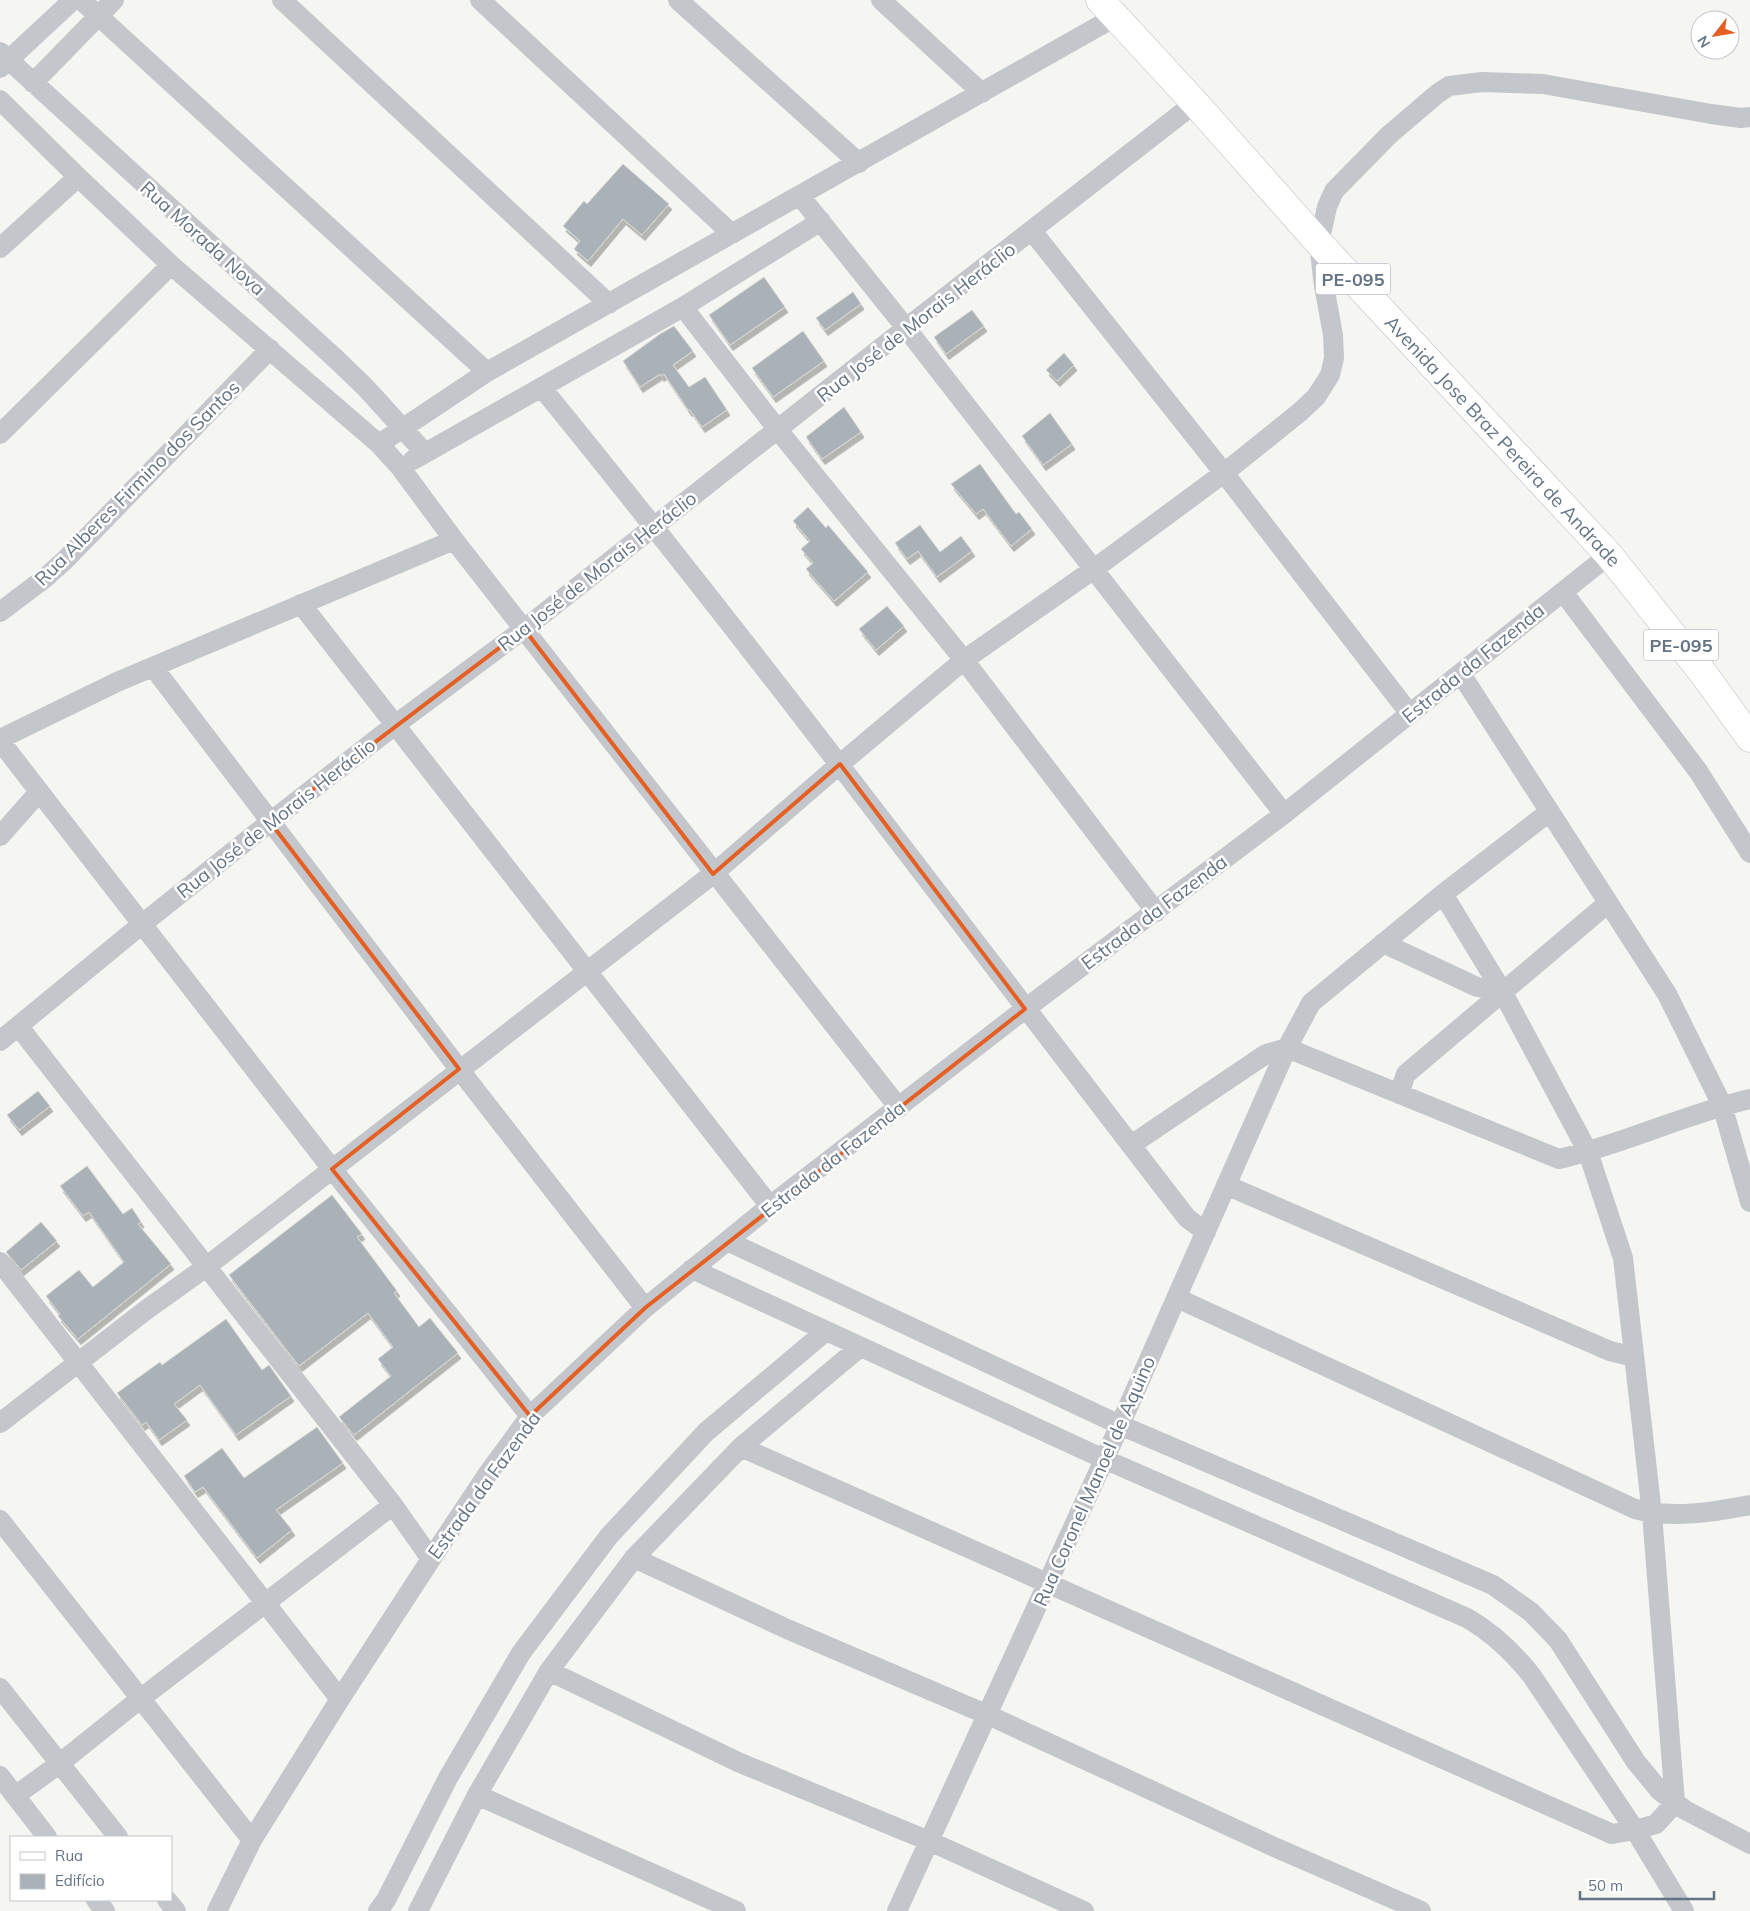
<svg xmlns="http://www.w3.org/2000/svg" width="1750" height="1911" font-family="Mulish,sans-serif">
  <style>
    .building { fill: #aab1b7; stroke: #d7d7d4; filter: url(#shadow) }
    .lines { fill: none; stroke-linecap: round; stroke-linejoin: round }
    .primary-casing { stroke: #b4b8bc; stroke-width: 29 }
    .street { stroke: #c3c6ca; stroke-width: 20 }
    .primary { stroke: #fff; stroke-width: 28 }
    .marked { fill: none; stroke: #e55f22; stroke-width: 4; stroke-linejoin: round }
    .labels { text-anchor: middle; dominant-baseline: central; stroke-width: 5; stroke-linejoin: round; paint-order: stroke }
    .shield { fill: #fff; stroke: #929da8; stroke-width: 1 }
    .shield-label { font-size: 18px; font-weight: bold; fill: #647383 }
    .street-label { font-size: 19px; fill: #647383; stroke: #fff }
  </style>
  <defs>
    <filter id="shadow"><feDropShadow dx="3" dy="5.5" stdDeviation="0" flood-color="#0004"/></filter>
  </defs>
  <rect width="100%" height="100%" fill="#f5f5f2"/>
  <path class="building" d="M623 164 669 204 642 235 623 219 588 261 574 249 580 241 563 226 584 201 587 204Z
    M764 277 785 307 730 345 709 315Z
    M853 292 861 304 825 330 816 318Z
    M972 310 984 326 946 354 934 337Z
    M674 326 693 351 673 365 689 387 705 377 727 410 702 427 690 410 689 411 664 374 661 376 660 374 640 387 623 361 660 334Z
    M803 331 824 361 773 397 752 368Z
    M1064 353 1074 365 1057 381 1046 370Z
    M844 407 861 432 822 459 806 437Z
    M1050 413 1072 444 1043 465 1022 436Z
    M980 464 1016 514 1019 512 1032 529 1011 546 983 509 976 514 951 484Z
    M808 507 826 528 828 525 868 572 834 601 806 569 813 563 801 549 810 541 793 521Z
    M920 525 940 552 961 536 972 551 937 577 918 551 907 559 895 543Z
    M887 606 904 626 876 650 859 629Z
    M38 1091 50 1106 19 1130 7 1115Z
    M87 1166 123 1214 132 1208 141 1222 138 1224 171 1264 78 1339 58 1316 60 1314 46 1296 79 1270 93 1287 124 1262 89 1212 83 1216 60 1186Z
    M332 1195 362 1234 357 1237 397 1291 394 1293 419 1327 430 1318 458 1353 354 1435 339 1417 391 1376 378 1359 393 1347 368 1313 299 1366 229 1275Z
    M41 1222 57 1241 21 1270 6 1252Z
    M226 1319 262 1370 269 1365 291 1396 236 1435 200 1385 174 1404 187 1420 159 1440 146 1422 142 1425 117 1393 160 1362 162 1365Z
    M317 1427 343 1463 276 1510 292 1530 257 1558 203 1487 195 1492 184 1476 222 1448 244 1478Z"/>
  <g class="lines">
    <defs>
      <path id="primary" d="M1100 0 1195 103 1319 243 1609 555 1703 673 1750 738"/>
    </defs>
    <use href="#primary" class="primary-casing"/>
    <path class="street" d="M81 0 487 372
      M282 0 609 304
      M480 0 732 234
      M678 0 859 163
      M881 0 982 93
      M0 52 337 360 366 388 425 453
      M0 68 73 0
      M33 83 114 0
      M0 100 78 177 171 265 379 444 400 467 454 540 899 1108
      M800 196 906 328 1284 814
      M1032 231 1224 473 1410 714
      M0 248 78 177
      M683 307 778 430 964 660 1156 912
      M542 388C763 659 973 941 1187 1218L1206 1232
      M0 434 171 265
      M379 444 487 372 1115 17
      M413 460 683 307 821 221
      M1563 592 1698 771 1750 853
      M301 604 770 1206
      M0 612 45 578 65 560 270 349
      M153 667 459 1069 645 1308
      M1461 674 1667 994 1722 1105 1750 1202
      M0 739 117 682 454 540
      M0 741 332 1169 530 1416
      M0 836 39 792
      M1383 943 1477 987 1502 991
      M19 1027 393 1505 431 1559
      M0 1041 141 925 270 822 395 725 524 629 906 328 1195 103
      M1399 1094 1406 1074 1608 903
      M1131 1145 1266 1054 1287 1048 1559 1159C1624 1144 1685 1114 1750 1099
      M1226 1185 1610 1351 1634 1357
      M727 1241 1120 1425 1493 1585 1531 1612 1558 1640 1636 1762 1660 1791 1685 1810 1750 1844
      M0 1262 340 1699
      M692 1269 1104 1459 1467 1618C1493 1633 1513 1652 1532 1676L1635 1830 1684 1911
      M1177 1298 1635 1509C1672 1519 1713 1512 1750 1505
      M0 1423 146 1310 206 1267 713 874 840 764 964 660 1094 569 1224 473 1300 412 1316 397 1330 375 1334 358 1333 335 1324 286 1319 243 1327 207 1334 191 1389 135 1437 94 1449 86 1482 82 1543 84 1711 114 1741 118 1750 117
      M741 1447 1612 1834 1635 1830 1656 1824 1675 1803 1652 1514 1623 1258 1588 1152 1502 991 1443 894
      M0 1520 252 1840
      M634 1558 787 1629 988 1715 1272 1846 1421 1911
      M549 1671 738 1762 929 1841 1084 1911
      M0 1688 118 1837
      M0 1776 47 1837
      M477 1795 736 1911
      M15 1796 59 1764 140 1699 393 1505
      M96 1900 105 1911
      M167 1900 176 1911
      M217 1911 252 1840 340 1699 431 1559 487 1475 530 1416 645 1308 770 1206 1025 1009 1284 814 1609 555
      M378 1911 386 1900 448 1778 521 1653 609 1536 706 1432 826 1331
      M418 1911 477 1795 549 1671 634 1558 741 1447 860 1347
      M897 1911 1120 1425 1287 1048 1311 1003 1443 894 1549 812"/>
    <use href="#primary" class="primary"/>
  </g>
  <path class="marked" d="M524 629 713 874 840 764 1025 1009 645 1308 530 1416 332 1169 459 1069 270 822Z"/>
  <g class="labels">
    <g class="shield">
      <rect x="1315.5" y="263.5" width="75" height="31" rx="4"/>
      <rect x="1643.5" y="629.5" width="75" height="31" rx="4"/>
    </g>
    <g class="shield-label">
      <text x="1353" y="279">PE-095</text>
      <text x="1681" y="645">PE-095</text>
    </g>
    <g class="street-label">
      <text transform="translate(203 238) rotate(42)">Rua Morada Nova</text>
      <text transform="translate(916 322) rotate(-38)">Rua José de Morais Heráclio</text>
      <text transform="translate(1503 441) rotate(47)">Avenida Jose Braz Pereira de Andrade</text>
      <text transform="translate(137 483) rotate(-45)">Rua Alberes Firmino dos Santos</text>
      <text transform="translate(597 571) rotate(-38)">Rua José de Morais Heráclio</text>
      <text transform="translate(1473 663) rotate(-39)">Estrada da Fazenda</text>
      <text transform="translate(276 818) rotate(-38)">Rua José de Morais Heráclio</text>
      <text transform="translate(1154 912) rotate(-37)">Estrada da Fazenda</text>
      <text transform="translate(833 1159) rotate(-38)">Estrada da Fazenda</text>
      <text transform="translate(1094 1481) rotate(-66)">Rua Coronel Manoel de Aquino</text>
      <text transform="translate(484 1485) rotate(-54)">Estrada da Fazenda</text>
    </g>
  </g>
  <rect x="10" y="1836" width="162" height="65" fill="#ffffff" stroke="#c1c7cd"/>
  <rect x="20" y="1852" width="25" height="8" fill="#ffffff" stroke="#c1c7cd"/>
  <text x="55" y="1861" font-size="15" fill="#647383">Rua</text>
  <rect x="20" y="1874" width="25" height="15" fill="#aab1b7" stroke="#c1c7cd"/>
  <text x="55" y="1886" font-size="15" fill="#647383">Edifício</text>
  <g transform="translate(1715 35) rotate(239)"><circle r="24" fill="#ffffff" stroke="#c1c7cd"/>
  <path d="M0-4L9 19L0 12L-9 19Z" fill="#e55f22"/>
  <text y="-8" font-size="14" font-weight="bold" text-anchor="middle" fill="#647383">N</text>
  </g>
  <path d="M1580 1891v8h134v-8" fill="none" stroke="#647383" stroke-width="2.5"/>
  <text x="1588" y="1891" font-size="15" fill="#647383" stroke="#ffffff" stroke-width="4" paint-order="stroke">50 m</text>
</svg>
